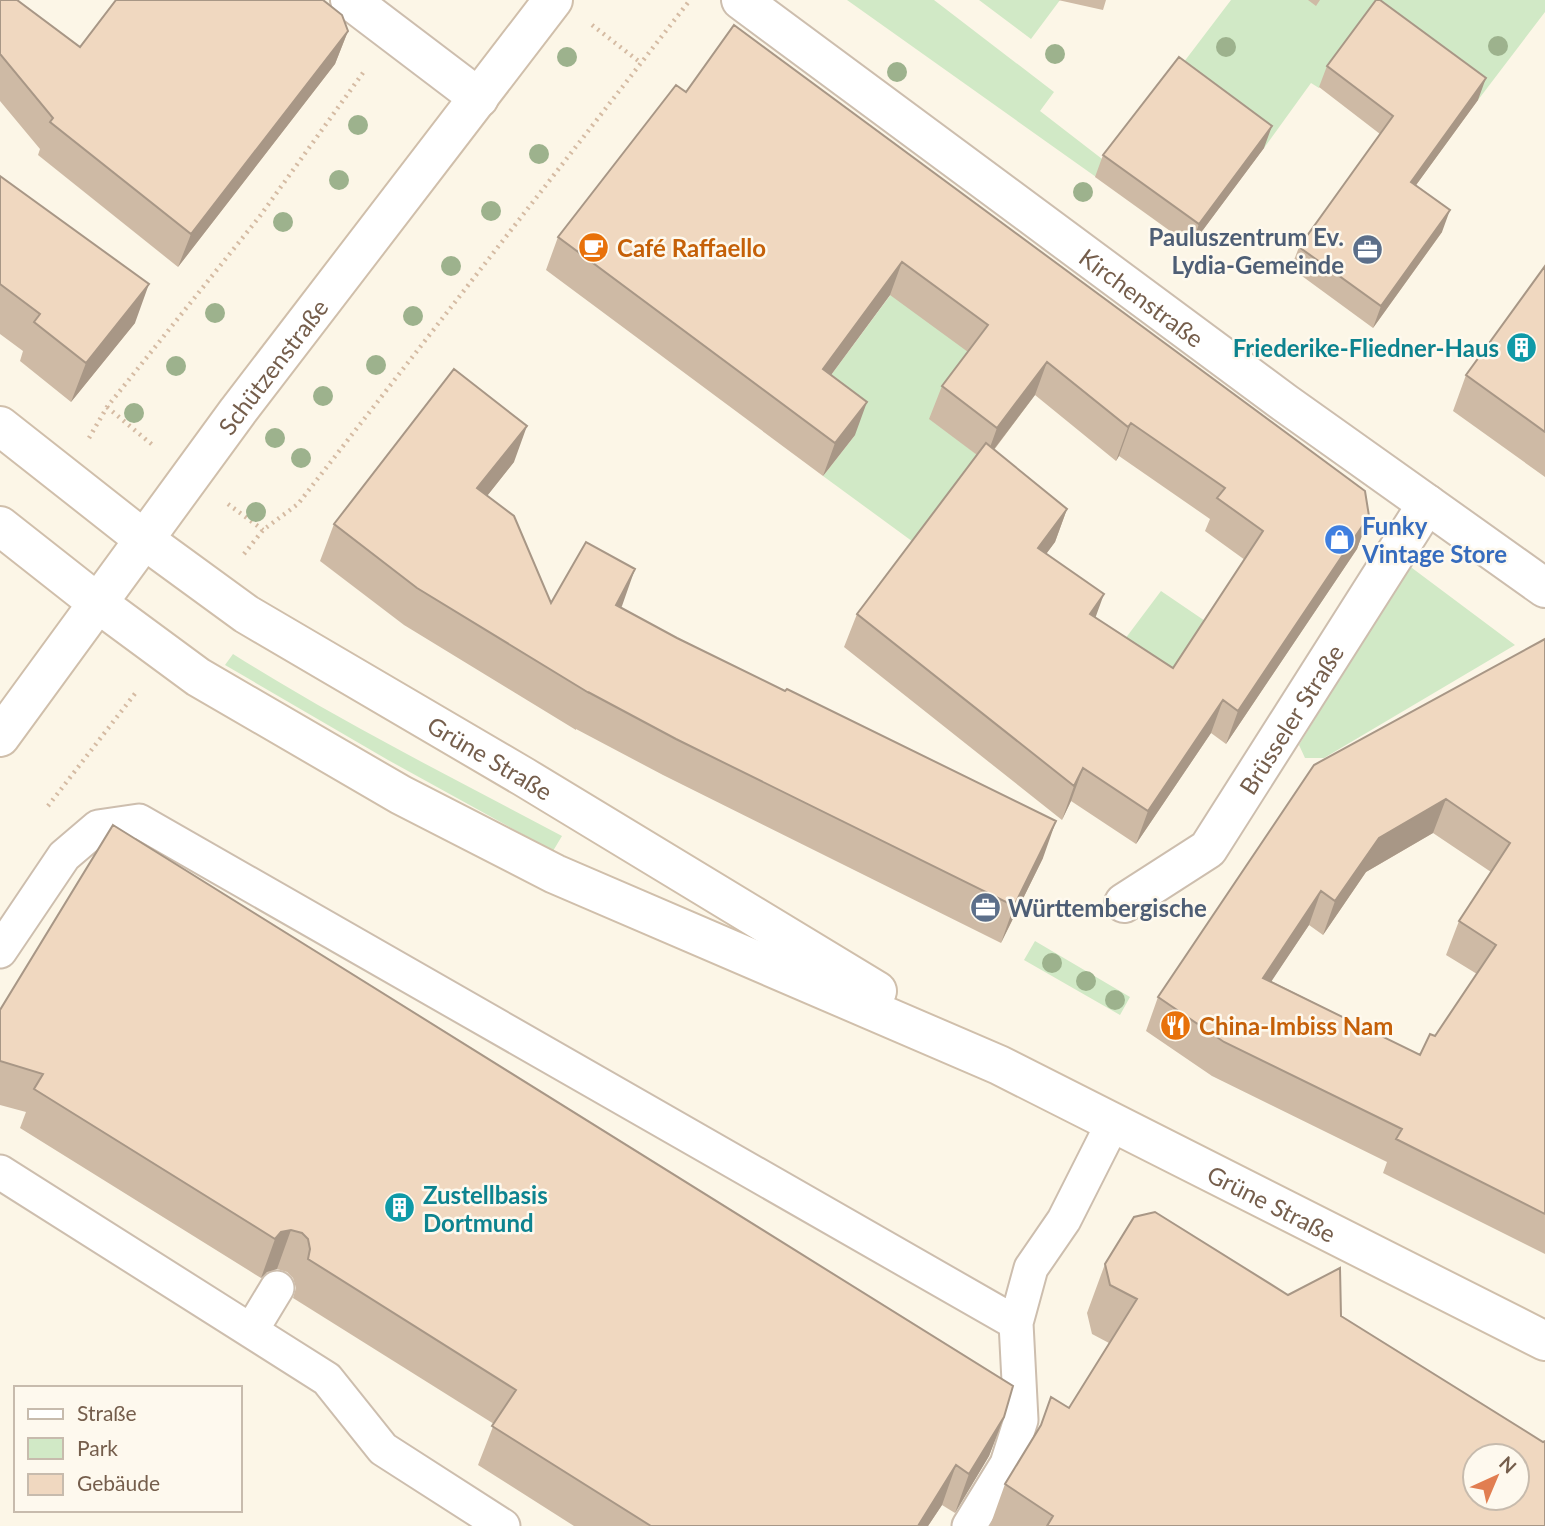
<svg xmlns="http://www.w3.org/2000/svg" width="1545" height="1526" font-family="Lato,sans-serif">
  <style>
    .green { fill: #d1e9c6 }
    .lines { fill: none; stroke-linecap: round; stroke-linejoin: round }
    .lane-casing { stroke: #cdbeae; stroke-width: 37 }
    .street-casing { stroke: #cdbeae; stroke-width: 42 }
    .secondary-casing { stroke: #d0bfab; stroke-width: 42 }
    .path { stroke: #d5bba3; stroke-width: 4.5; stroke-dasharray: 2 5; stroke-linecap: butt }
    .lane { stroke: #fff; stroke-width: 33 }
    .street { stroke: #fff; stroke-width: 38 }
    .secondary { stroke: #fff; stroke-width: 38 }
    .tree { fill: #9db28d }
    .wall { fill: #cebaa5; fill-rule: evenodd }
    .shaded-wall { fill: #a89786 }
    .building { fill: #f0d8c0; stroke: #a89786; stroke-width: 2; fill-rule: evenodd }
    .labels { text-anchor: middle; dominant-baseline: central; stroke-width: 5; stroke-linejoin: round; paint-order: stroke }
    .service-label { font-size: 24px; font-weight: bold; fill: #4e5e75; stroke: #fef9ee; text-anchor: end }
    .food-label { font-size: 24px; font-weight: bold; fill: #c56008; stroke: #fef9ee; text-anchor: start }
    .street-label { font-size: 24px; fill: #755e4c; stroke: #fef9ee }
    .culture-label { font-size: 24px; font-weight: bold; fill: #0d838f; stroke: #fef9ee; text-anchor: end }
    .shop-label { font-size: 24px; font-weight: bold; fill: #366cbe; stroke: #fef9ee; text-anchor: start }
  </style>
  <rect width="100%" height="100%" fill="#fcf6e7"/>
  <path class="green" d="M847 0H934L1054 92 1040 111 1106 162 1096 177Z
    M979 0H1060L1031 39Z
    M1231 0H1545V12L1478 100 1348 49 1319 88 1311 83 1264 148 1171 79Z
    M897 286 992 366 1034 396 1004 436 962 404 930 418 985 461 920 547 823 476 855 435 811 402Z
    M1408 565 1515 645 1324 758H1305L1299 745Z
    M1161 591 1211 625 1164 697 1119 647Z
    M233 654C339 721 451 777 562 836L553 851 388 760 225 665Z
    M1035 941 1130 997 1120 1015 1024 960Z"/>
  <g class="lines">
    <defs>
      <path id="lane" d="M0 951 64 856 98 827 139 821 1016 1323
        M0 1172 327 1379 383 1449 503 1526
        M251 1331 277 1288
        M969 1526 1007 1464 1021 1420 1016 1323 1031 1268 1064 1220 1113 1123"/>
      <g id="street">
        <path d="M350 0 479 98"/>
        <path id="s1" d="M741 0 1285 403 1545 588"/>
        <path id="s2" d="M1124 903 1208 849 1427 504"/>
      </g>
      <g id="secondary">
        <path id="s3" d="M0 426 146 541 246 614 524 777 877 991"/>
        <path id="s4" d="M0 526 99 604 198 677 401 795 555 874 999 1065 1545 1341"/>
        <path id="s5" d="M0 737 238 411 553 0"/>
      </g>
    </defs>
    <use href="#lane" class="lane-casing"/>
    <use href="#street" class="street-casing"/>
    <use href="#secondary" class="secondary-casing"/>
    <path class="path" d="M592 25 641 63
      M107 407 155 447
      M89 438 107 407 260 216 365 70
      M228 504 263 530
      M244 554 263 530 298 504 690 0
      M48 806 137 691"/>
    <use href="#lane" class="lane"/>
    <use href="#street" class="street"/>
    <use href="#secondary" class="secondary"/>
  </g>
  <g class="tree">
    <circle cx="1498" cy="46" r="10"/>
    <circle cx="1226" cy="47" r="10"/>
    <circle cx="1055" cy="54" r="10"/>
    <circle cx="567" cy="57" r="10"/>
    <circle cx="897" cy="72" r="10"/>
    <circle cx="358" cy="125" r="10"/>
    <circle cx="539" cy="154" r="10"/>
    <circle cx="339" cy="180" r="10"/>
    <circle cx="1083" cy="192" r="10"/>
    <circle cx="491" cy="211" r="10"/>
    <circle cx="283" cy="222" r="10"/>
    <circle cx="451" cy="266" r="10"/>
    <circle cx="215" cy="313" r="10"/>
    <circle cx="413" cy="316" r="10"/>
    <circle cx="376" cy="365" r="10"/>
    <circle cx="176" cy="366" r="10"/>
    <circle cx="323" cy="396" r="10"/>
    <circle cx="134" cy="413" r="10"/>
    <circle cx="275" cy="438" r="10"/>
    <circle cx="301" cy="458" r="10"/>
    <circle cx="256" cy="512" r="10"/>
    <circle cx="1052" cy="963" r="10"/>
    <circle cx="1086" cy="981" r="10"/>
    <circle cx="1115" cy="1000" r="10"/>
  </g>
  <path class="wall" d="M0 0 80 47 348 31 335 64 178 267 38 155 40 149 0 101Z
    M1058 0H1106L1103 10Z
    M1308 0H1320L1316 6Z
    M1327 66 1478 100 1416 185 1442 232 1373 328 1291 268 1299 247 1380 134 1319 87Z
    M686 92 1369 516 1357 549 1226 744 1211 733 1136 844 1071 801 1062 820 844 647 857 614 977 455 929 419 942 386 968 352 890 295 831 375 855 435 823 476 546 270 558 237ZM1035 395 1116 461 1119 456 1210 519 1205 531 1245 560 1173 668 1096 618 1046 554 1055 542 1067 509 994 450Z
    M1264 148 1191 246 1095 177 1103 155Z
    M0 176 135 323 71 402 20 361 23 351 0 334Z
    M1545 266V477L1453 411 1466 375Z
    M514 462 487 496 551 603 621 608 1043 858 1001 943 663 775 576 729V730L404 625 320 561 334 524Z
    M1545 639V1254L1383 1173 1387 1162 1212 1076 1146 1031 1158 997ZM1433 833 1491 872 1459 921 1446 955 1477 974 1435 1036 1420 1055 1271 981 1309 925 1323 935 1366 872Z
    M0 1010 1004 1417 989 1456 955 1513 942 1505 928 1526H574L478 1465 494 1424 293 1298 296 1288 293 1278 287 1272 277 1269 267 1272 261 1278 20 1128 26 1112 0 1105Z
    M1105 1264 1288 1295 1341 1316 1545 1526H990L1005 1484 1040 1428 1051 1397 1069 1408 1109 1343 1092 1334 1087 1313Z"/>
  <path class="shaded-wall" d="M348 31 335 64 178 267 191 234Z
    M1486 78 1478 100 1403 203 1411 182Z
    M1272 126 1264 148 1191 246 1199 224Z
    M1450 210 1442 232 1373 328 1381 306Z
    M902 262 890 295 811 402 823 369Z
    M149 284 135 323 71 402 86 363Z
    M1047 362 1035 395 985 461 997 428Z
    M867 402 855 435 823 476 835 443Z
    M1131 423 1119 456 1116 461 1128 427Z
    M527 426 514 462 464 525 477 488Z
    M1067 509 1055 542 1026 581 1038 548Z
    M1369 516 1357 549 1226 744 1238 711Z
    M635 569 622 606 603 642 616 605Z
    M1104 594 1092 627 1090 614Z
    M1223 700 1211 733 1136 844 1148 811Z
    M1083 768 1071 801 1062 820 1074 786Z
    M1446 799 1433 833 1366 872 1323 935 1335 901 1379 838Z
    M1056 821 1043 858 1001 943 1014 906Z
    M1321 891 1309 925 1251 1012 1263 978Z
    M291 1230 277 1269 267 1272 261 1278 275 1239 281 1232Z
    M1004 1417 989 1456 955 1513 969 1474Z
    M956 1465 942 1505 928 1526H918Z"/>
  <path class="building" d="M0 0H17L80 47 116 0H323L342 15 348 31 191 234 50 122 53 118 0 54Z
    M1376 0H1380L1486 78 1411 182 1450 210 1381 306 1299 247 1393 116 1327 66Z
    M734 25 1365 491 1369 516 1238 711 1223 700 1148 811 1083 768 1074 786 857 614 986 443 1067 509 1038 548 1104 594 1090 614 1173 668 1263 531 1217 498 1225 488 1131 423 1128 427 1047 362 997 428 942 386 988 325 902 262 823 369 867 402 835 443 558 237 676 85 686 92Z
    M1179 57 1272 126 1199 224 1103 155Z
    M0 176 149 284 86 363 34 322 40 314 0 284Z
    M1545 266V432L1466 375Z
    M454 369 527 426 477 488 514 516 551 603 586 542 635 569 616 605 677 638 785 691 787 689 1056 821 1014 906 676 739 588 692 589 693 417 588 334 524Z
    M1545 639V1214L1396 1139 1402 1129 1224 1042 1158 997 1314 765ZM1446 799 1510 843 1459 921 1496 945 1435 1036 1430 1034 1420 1055 1263 978 1321 891 1335 901 1379 838Z
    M113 825 1013 1386 1004 1417 969 1474 956 1465 918 1526H651L492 1426 516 1390 308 1259 310 1249 308 1239 302 1233 291 1230 281 1232 275 1239 34 1089 43 1074 0 1061V1010Z
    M1155 1212 1288 1295 1340 1268 1341 1316 1543 1442 1545 1441V1526H1047L1053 1516 1005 1484 1041 1425 1051 1397 1069 1408 1137 1299 1110 1285 1105 1264 1134 1217ZM1475 1456H1517V1498H1475Z"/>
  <defs>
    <symbol id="cafe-disc" viewBox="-11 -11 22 22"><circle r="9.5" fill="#e8710a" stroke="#fef9ee"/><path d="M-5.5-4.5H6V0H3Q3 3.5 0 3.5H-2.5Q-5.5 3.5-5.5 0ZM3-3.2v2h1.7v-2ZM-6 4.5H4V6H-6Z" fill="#fff"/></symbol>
    <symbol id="office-disc" viewBox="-11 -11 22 22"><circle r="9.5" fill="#5c6f8a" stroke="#fef9ee"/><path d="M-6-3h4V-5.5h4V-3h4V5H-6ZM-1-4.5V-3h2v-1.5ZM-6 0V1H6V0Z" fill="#fff"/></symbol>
    <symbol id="building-disc" viewBox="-11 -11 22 22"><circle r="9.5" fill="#0f9aa8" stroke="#fef9ee"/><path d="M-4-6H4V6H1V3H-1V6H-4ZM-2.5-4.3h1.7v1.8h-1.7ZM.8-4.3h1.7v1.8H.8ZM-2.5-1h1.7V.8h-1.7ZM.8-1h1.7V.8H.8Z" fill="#fff"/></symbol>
    <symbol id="shop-disc" viewBox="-11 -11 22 22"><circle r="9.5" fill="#3f7fe0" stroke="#fef9ee"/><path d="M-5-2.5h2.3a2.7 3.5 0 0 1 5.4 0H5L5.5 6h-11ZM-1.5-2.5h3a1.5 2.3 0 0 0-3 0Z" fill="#fff"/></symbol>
    <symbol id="restaurant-disc" viewBox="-11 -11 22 22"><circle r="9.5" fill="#e8710a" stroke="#fef9ee"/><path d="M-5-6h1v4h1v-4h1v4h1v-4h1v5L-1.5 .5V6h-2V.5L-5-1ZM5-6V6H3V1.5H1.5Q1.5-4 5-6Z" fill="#fff"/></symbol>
  </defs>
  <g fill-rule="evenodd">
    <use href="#cafe-disc" x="576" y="230" width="35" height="35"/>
    <use href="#office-disc" x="1350" y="232" width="35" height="35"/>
    <use href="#building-disc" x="1504" y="330" width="35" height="35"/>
    <use href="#shop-disc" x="1322" y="522" width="35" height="35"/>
    <use href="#office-disc" x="968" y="890" width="35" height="35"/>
    <use href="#restaurant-disc" x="1158" y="1008" width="35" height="35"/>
    <use href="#building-disc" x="382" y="1190" width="35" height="35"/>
  </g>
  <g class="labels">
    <g class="service-label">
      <text x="1344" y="236">Pauluszentrum Ev.<tspan x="1344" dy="28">Lydia-Gemeinde</tspan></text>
      <text x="1008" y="907" text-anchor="start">Württembergische</text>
    </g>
    <g class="food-label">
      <text x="617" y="247">Café Raffaello</text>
      <text x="1199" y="1025">China-Imbiss Nam</text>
    </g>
    <g class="street-label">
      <text stroke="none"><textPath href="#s1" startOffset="499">Kirchenstraße</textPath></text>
      <text stroke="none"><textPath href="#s5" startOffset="460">Schützenstraße</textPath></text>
      <text stroke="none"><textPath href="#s2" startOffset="254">Brüsseler Straße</textPath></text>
      <text stroke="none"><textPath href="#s3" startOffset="593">Grüne Straße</textPath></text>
      <text stroke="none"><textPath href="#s4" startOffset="1446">Grüne Straße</textPath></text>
    </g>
    <g class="culture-label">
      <text x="1499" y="347">Friederike-Fliedner-Haus</text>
      <text x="423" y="1194" text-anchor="start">Zustellbasis<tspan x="423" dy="28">Dortmund</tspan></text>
    </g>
    <g class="shop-label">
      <text x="1362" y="525">Funky<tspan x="1362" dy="28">Vintage Store</tspan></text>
    </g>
  </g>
  <rect x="14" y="1386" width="228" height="126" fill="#fef9ee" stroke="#c7bbad" stroke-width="2"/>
  <rect x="28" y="1409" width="35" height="10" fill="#ffffff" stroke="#c7bbad" stroke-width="2"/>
  <text x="77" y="1421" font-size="21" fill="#755e4c">Straße</text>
  <rect x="28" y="1438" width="35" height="21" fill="#d1e9c6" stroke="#c7bbad" stroke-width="2"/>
  <text x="77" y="1456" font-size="21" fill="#755e4c">Park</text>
  <rect x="28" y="1474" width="35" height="21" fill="#f0d8c0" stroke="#c7bbad" stroke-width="2"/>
  <text x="77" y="1491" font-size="21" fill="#755e4c">Gebäude</text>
  <g transform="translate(1496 1477) rotate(44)"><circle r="33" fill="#fef9ee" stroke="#c7bbad" stroke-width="2"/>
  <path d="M0-5L12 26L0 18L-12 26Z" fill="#e17e51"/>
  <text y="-10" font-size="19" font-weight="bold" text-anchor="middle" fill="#755e4c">N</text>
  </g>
</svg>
